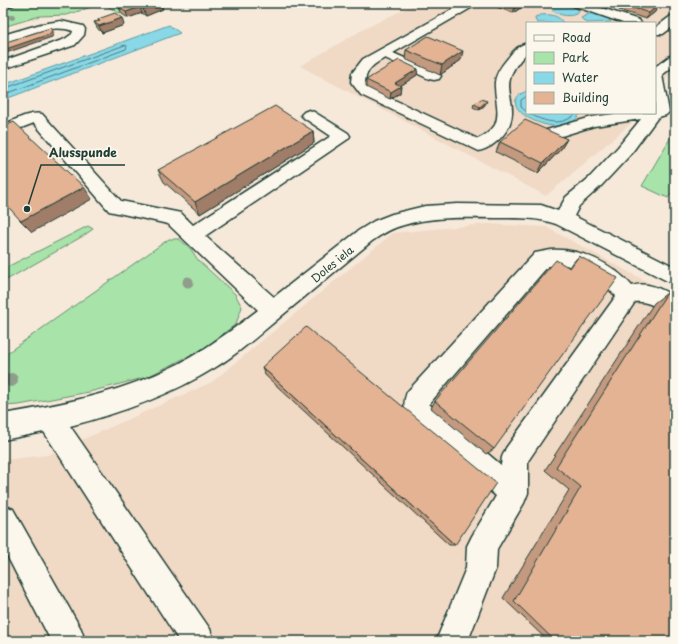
<svg xmlns="http://www.w3.org/2000/svg" width="678" height="644" font-family="'Playpen Sans',sans-serif">
  <style>
    .built { fill: #f0d9c5 }
    .green { fill: #a8e3a9; stroke: #64906e }
    .water { fill: #89d8e7; stroke: #5f9a9f }
    .lines { fill: none; stroke-linecap: round; stroke-linejoin: round }
    .shore { stroke: #497b7c; stroke-width: 1 }
    .minor-casing { stroke: #1f3d34; stroke-width: 3 }
    .highway-casing { stroke: #1f3d34; stroke-width: 3 }
    .minor { fill: #fbf7ec; fill-rule: evenodd }
    .highway { fill: #fcdcac; fill-rule: evenodd }
    .tree { fill: #8f9d8b }
    .wall { fill: #c39a7f; stroke: #1f3d34 }
    .shaded-wall { fill: #9f7d68; stroke: #1f3d34 }
    .building { fill: #e3b394; stroke: #1f3d34 }
    .labels { text-anchor: middle; dominant-baseline: central; stroke-width: 3.5; stroke-linejoin: round; paint-order: stroke }
    .street-label { font-size: 11px; fill: #1f3d34; stroke: #fbf7ec }
    .leader { fill: none; stroke: #1f3d34; stroke-width: 1.5 }
    .callout-dot { fill: #1f3d34; stroke: #fbf7ec; stroke-width: 1.5 }
    .callout-label { font-size: 12px; text-anchor: middle; font-weight: bold; fill: #1f3d34; stroke: #fbf7ec; stroke-width: 3.5; stroke-linejoin: round; paint-order: stroke }
  </style>
  <rect width="100%" height="100%" fill="#f6e9da"/>
  <filter id="ink" filterUnits="userSpaceOnUse"><feTurbulence type="fractalNoise" baseFrequency=".025" numOctaves="2"/><feDisplacementMap in="SourceGraphic" scale="8" xChannelSelector="R" yChannelSelector="G"/><feConvolveMatrix kernelMatrix="1 2 1 2 8 2 1 2 1" color-interpolation-filters="sRGB"/></filter>
  <g filter="url(#ink)">
    <path class="built" d="M417 3H675V74L668 76 655 101V23H527V113H643L546 196 300 66 364 29Z
      M486 224 546 227 675 297V641H3V460L48 455 212 382 393 233Z"/>
    <path class="green" d="M20 3H151L118 13 103 3 67 15 40 16 3 27V8Z
      M675 130V188L668 198 642 186Z
      M88 226 93 229 83 236 3 282V269Z
      M169 239H179L190 248 198 260 235 294 242 307 236 324 203 349 147 377 89 392 19 405 3 406V353H7Z"/>
    <path class="water" d="M555 4C563 3 576 3 579 12 572 18 559 16 552 10L553 6Z
      M589 14C597 13 607 15 611 22L586 23 581 18Z
      M541 15C549 14 559 15 563 23H537L535 19V17Z
      M169 25 180 33 3 100V85Z
      M527 91V113H580C567 147 486 106 527 91Z"/>
    <g class="lines">
      <path class="shore" d="M3 89 125 45 127 46 126 49 3 95
        M527 96 521 100V107C535 120 562 130 576 113"/>
      <defs>
        <path id="minor" d="M464 3H478L476 5 393 53 439 73 441 76 439 79 434 80 429 79 385 58C374 64 366 69 365 82L371 89 478 139C484 136 491 131 495 125 501 112 494 96 495 82 496 73 502 65 508 58 513 51 519 45 527 43V53C520 60 512 69 510 79 507 89 512 100 512 110 513 129 497 146 479 151L361 95 351 82 352 73 363 59Z
          M569 3H586L639 20 641 23H623L571 5Z
          M675 15V25L663 34H655V28L671 16Z
          M61 21 83 26 85 29 84 35 75 45 3 69V61L65 39 72 34 73 31C49 23 25 37 3 43V35L41 24Z
          M675 55V65L662 75 669 112 666 115 658 117 630 155 601 186 579 206 574 216 675 267V285L556 224C536 217 517 218 496 218 465 218 434 216 404 225 392 228 382 234 372 241 343 265 314 289 285 313 263 331 241 352 216 367 171 395 121 413 70 426L210 629 214 641H179L44 432 3 440V414C72 403 142 388 201 351 221 338 240 324 258 310L168 224 109 211 34 123 3 135V125C15 120 30 111 42 114L121 201 181 213 193 225 331 136 304 118 301 115 304 112 309 110 314 112 348 133 350 136 348 139 205 236 274 297 358 231 374 221 392 214 425 206 457 204 541 205 558 211 566 197 589 178 618 147 641 119 594 126 542 142 536 141 534 137 536 133 592 117 621 113H655V67L670 56Z
          M551 250C581 248 613 264 632 286 647 281 662 289 675 297V317C661 312 651 300 635 302L528 461V493L524 503 497 549 496 568 468 641H436L466 568 467 546 472 536 496 496 408 420C404 409 403 402 407 392L535 253ZM565 265C584 268 603 283 616 296L506 448 502 457 501 465 429 404 548 266Z
          M3 505 13 509 81 629 85 641H51L3 548Z"/>
        <path id="highway" d="M3 3H15L13 5 3 8Z"/>
      </defs>
      <use href="#minor" class="minor-casing"/>
      <use href="#highway" class="highway-casing"/>
      <use href="#minor" class="minor"/>
      <use href="#highway" class="highway"/>
    </g>
    <g class="tree">
      <circle cx="12" cy="17" r="3"/>
      <circle cx="188" cy="282" r="5.5"/>
      <circle cx="11" cy="380" r="7"/>
    </g>
    <path class="wall" d="M161 3 163 9 146 16 142 13 128 18 122 14 119 8 137 4Z
      M495 3H528L513 13 494 6Z
      M622 4 643 5H658L655 12 646 19 619 10Z
      M98 19 124 25 102 33 98 29 94 22 99 21Z
      M675 37V44L671 43Z
      M406 50 461 60 440 75 405 59Z
      M418 69 417 75 400 86V93L390 99 366 87V80Z
      M474 104 485 105 479 110 473 107Z
      M313 131 314 143 200 214 164 182 158 170Z
      M567 139 561 149 538 173 496 152 500 142Z
      M579 256 494 449 486 454 431 408 435 401 569 267Z
      M667 293 671 641H548L503 598 569 490 545 470 654 303Z
      M262 367 455 545H449L265 375Z"/>
    <path class="shaded-wall" d="M161 3 163 9 146 16 143 9Z
      M521 3H528L513 13 515 7Z
      M658 5 655 12 646 19 649 13Z
      M140 7 142 13 128 18 126 12Z
      M122 18 124 25 102 33 99 26Z
      M52 30 54 33 52 37 6 53 7 55 3 56V48Z
      M463 51 461 60 440 75 442 65Z
      M418 69 417 75 394 90 395 83Z
      M401 86 400 93 390 99 391 92Z
      M487 101 485 105 479 110 480 107Z
      M313 131 314 143 200 214 195 202Z
      M567 139 561 149 538 173 543 163Z
      M84 187 92 199 32 232 21 221Z"/>
    <path class="building" d="M133 3H135L137 4 140 3H161L143 9 140 7 126 12 119 8Z
      M505 3H521L515 7Z
      M623 3H637L643 5 645 3H651L658 5 649 13 622 4Z
      M115 13 122 18 99 26 94 22 100 21 98 19Z
      M50 28 52 30 50 34 3 50V43Z
      M428 36 463 51 442 65 406 50Z
      M399 60 418 69 395 83 401 86 391 92 366 80Z
      M481 99 487 101 480 107 474 104Z
      M275 106 313 131 195 202 158 170Z
      M525 120 567 139 543 163 500 142Z
      M14 122 84 187 21 221 3 201V127Z
      M579 256 618 278 494 449 435 401 556 260 570 268Z
      M667 293 675 298V630L671 641H555L514 601 581 487 556 467Z
      M306 327 496 483 455 545 262 367Z"/>
  </g>
  <g class="labels">
    <g class="street-label">
      <text transform="translate(332 264) rotate(-39)">Doles iela</text>
    </g>
  </g>
  <path class="leader" d="M27 209L41 165H125"/>
  <circle class="callout-dot" cx="27" cy="209" r="4"/>
  <g class="callout-label">
    <text x="83" y="157">Alusspunde</text>
  </g>
  <rect width="678" height="644" fill="none" stroke="#fbf7ec" stroke-width="16"/>
  <rect x="8" y="8" width="662" height="628" fill="none" stroke="#1f3d34" stroke-width="1.5" filter="url(#ink)"/>
  <rect x="526" y="22" width="130" height="92" fill="#fbf7ec" stroke="#a3ada2"/>
  <rect x="534" y="35" width="20" height="6" fill="#fbf7ec" stroke="#a3ada2"/>
  <text x="562" y="42" font-size="12" fill="#1f3d34">Road</text>
  <rect x="534" y="52" width="20" height="12" fill="#a8e3a9" stroke="#a3ada2"/>
  <text x="562" y="62" font-size="12" fill="#1f3d34">Park</text>
  <rect x="534" y="72" width="20" height="12" fill="#89d8e7" stroke="#a3ada2"/>
  <text x="562" y="82" font-size="12" fill="#1f3d34">Water</text>
  <rect x="534" y="92" width="20" height="12" fill="#e3b394" stroke="#a3ada2"/>
  <text x="562" y="102" font-size="12" fill="#1f3d34">Building</text>
</svg>
